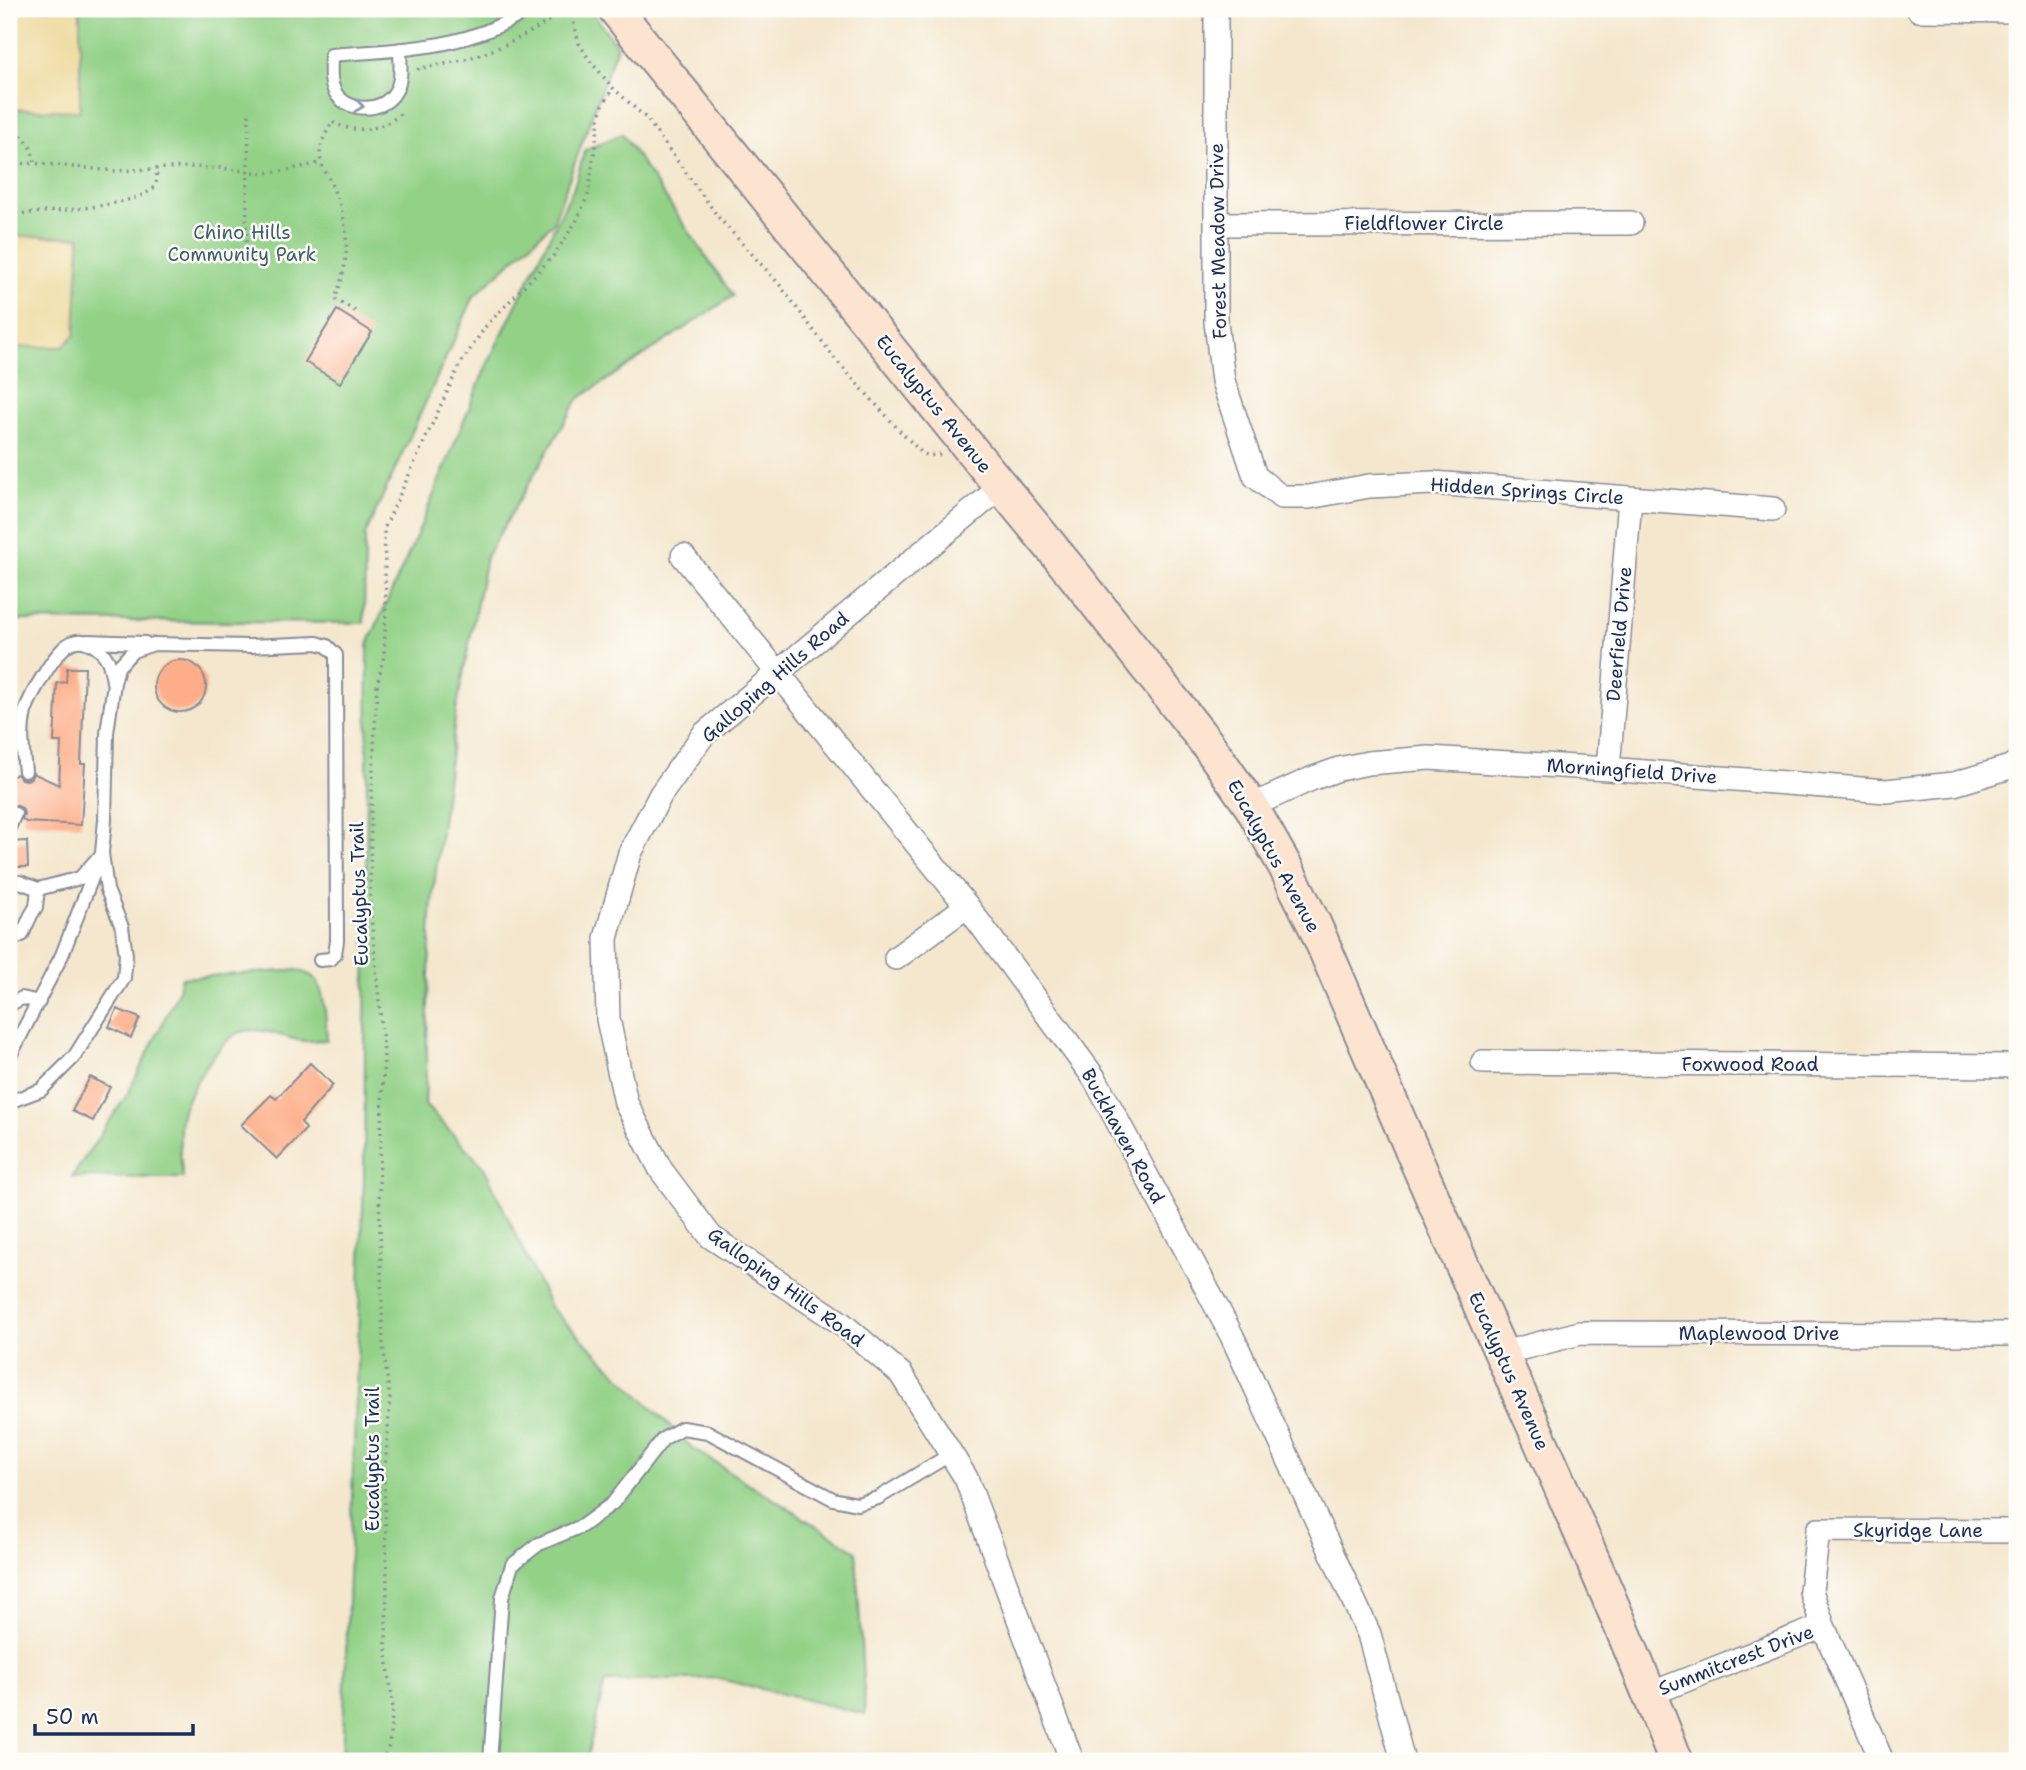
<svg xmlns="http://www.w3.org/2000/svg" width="2026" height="1770" font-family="'Shantell Sans',sans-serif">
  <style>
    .green { fill: #93d187; stroke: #578072; stroke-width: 2 }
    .sand { fill: #eeda9e; stroke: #84847e; stroke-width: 2 }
    .building { fill: #fdae88 }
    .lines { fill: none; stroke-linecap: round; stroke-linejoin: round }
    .lane-casing { stroke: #888b96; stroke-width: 16 }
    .street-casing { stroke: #888b96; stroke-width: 26 }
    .secondary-casing { stroke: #888b96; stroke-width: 37 }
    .path { stroke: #888b96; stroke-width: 3.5; stroke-dasharray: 2 5; stroke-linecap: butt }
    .lane { stroke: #fff; stroke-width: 12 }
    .street { stroke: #fff; stroke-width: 23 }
    .secondary { stroke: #fde4d1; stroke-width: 33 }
    .oneway { stroke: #8d97ae }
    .labels { text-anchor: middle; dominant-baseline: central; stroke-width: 5; stroke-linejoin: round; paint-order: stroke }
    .street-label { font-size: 19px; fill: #1b2f5e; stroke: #fdfcf7 }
    .park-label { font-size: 19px; fill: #3f606a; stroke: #fdfcf7 }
  </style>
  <rect width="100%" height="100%" fill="#fdfcf7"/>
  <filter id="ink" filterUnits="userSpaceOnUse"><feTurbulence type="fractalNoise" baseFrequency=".0143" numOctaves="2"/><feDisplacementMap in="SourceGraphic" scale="14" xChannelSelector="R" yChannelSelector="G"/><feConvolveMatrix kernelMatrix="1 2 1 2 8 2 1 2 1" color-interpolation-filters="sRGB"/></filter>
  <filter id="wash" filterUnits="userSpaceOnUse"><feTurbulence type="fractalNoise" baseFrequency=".00686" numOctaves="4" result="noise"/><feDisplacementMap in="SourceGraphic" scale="28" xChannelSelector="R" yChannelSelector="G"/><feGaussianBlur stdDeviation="1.57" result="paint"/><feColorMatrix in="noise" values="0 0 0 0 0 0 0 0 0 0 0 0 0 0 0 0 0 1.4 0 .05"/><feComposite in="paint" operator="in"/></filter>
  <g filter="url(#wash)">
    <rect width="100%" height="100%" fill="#f4e7ce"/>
    <path class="green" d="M9 9H590L617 46 553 223 474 296 365 535 364 623 9 620Z
      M622 134 733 296 578 399 486 557 456 711 431 910 425 1105 484 1167 550 1307 692 1448 856 1551 865 1714 715 1678 605 1682 586 1761H342L364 1180 368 644 417 535 486 367 574 187 585 150Z
      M297 970C302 972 309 974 313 977 326 988 326 1024 327 1040 320 1040 312 1041 305 1041 284 1039 263 1025 241 1032 219 1039 184 1096 181 1119 178 1139 180 1158 183 1178L72 1177 128 1093 178 992 181 978Z"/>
    <path class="sand" d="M9 9H76L80 12V111L9 109Z
      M9 236 80 237 75 335 63 347H9Z"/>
    <g id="blocks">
      <path class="building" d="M337 310 372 332 340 383 305 362Z
        M154 686a26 26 0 1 1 52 0a26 26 0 1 1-52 0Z
        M67 668H85L81 764H85L81 825 26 822 22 819 24 814 22 808 15 805 9 808V778L17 774 21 779 27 780 31 778 33 773 59 785 61 742H54L57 683 66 682Z
        M27 841 28 867H9V842Z
        M117 1009 140 1018 131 1038 109 1027Z
        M310 1063 333 1085 301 1122 306 1129 277 1159 241 1125 271 1095 276 1099Z
        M90 1077 110 1087 93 1121 72 1111Z"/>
    </g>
  </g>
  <g filter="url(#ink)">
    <use href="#blocks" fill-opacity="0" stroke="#888b96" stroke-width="2"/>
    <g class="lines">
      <defs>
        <path id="lane" d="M400 49C400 63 403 80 395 92 383 113 347 113 335 92 329 81 331 68 331 55 402 49 468 50 529 9
          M87 641 145 643
          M25 771C23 752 20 732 25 712 30 696 57 647 73 642 86 637 103 650 108 661 111 668 112 675 113 682
          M9 828 15 814
          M9 883 20 882 38 889 36 907 31 915 22 935 12 939
          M38 889 80 878 95 861
          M9 1005 22 998 39 1002
          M9 1058 62 955 100 857
          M9 1102 41 1090 74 1057 124 978 126 955 122 927 107 890 102 853 105 820 107 733 114 683 118 667 133 651 154 644 250 646 317 643 327 646 336 655 337 941 335 954 331 959 320 960
          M490 1761 502 1598 512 1565 539 1544 582 1526 613 1503 663 1439 682 1428 708 1432 833 1499 857 1504 878 1498 951 1454"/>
        <path id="street" d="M1216 9V322L1223 381 1255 476 1281 497H1309L1369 486 1433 483 1773 509
          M1919 10 2017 11
          M1217 224 1631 223
          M1002 486 704 734 661 794 630 853 606 938 608 1019 626 1103 661 1170 711 1237 841 1323 901 1374 966 1478 1072 1761
          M683 556 967 906 1095 1079 1232 1336 1369 1634 1403 1761
          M1608 769 1630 499
          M1251 806 1311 779 1339 769 1368 763 1429 758 1608 769 1886 791 1954 784 2010 767 2017 762
          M896 958 967 906
          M1483 1062 2017 1066
          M1503 1353 1580 1333 2017 1334
          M1650 1694 1823 1626
          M1882 1761 1823 1626 1811 1591 1818 1530 2010 1531 2017 1528"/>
        <path id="secondary" d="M615 9 963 440 1075 576 1208 745 1251 806 1286 868 1315 926C1367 1046 1418 1166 1471 1285 1541 1443 1613 1600 1676 1761"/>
      </defs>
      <use href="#lane" class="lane-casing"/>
      <use href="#street" class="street-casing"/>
      <use href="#secondary" class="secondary-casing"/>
      <path class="path" d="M570 9 579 43 590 61 613 88 646 118 719 218 779 284 836 360 900 431 922 453 928 456 942 454
        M418 70 419 68C473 62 522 42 565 9
        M9 129C26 135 32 146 35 164
        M9 163 45 164 115 171 187 167 222 168 261 173 277 172 321 163
        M9 214C36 213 135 207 152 189 158 183 157 177 156 169
        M246 242 249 114
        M355 311 335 299C350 259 351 228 333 188 328 174 317 163 321 147 322 139 328 130 332 122 354 134 382 131 401 113
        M382 1761 389 1746 393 1708 386 1648 387 1572 384 1483 390 1400 383 1345 379 1185 384 1054 370 904 371 811 377 685 384 655 386 612 384 529 459 366 486 326 554 255 577 220 588 195 599 120 603 105 613 88"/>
      <use href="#lane" class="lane"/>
      <use href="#street" class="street"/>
      <use href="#secondary" class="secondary"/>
    </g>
    <defs><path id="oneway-chevron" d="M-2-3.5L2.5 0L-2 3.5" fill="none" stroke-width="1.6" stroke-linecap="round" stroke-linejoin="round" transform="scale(1.75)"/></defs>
    <use class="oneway" href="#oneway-chevron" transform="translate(359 106) rotate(7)"/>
  </g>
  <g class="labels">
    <g class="street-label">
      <text x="1424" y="223">Fieldflower Circle</text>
      <text transform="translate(1218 241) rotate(-91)">Forest Meadow Drive</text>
      <text transform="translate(934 404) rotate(51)">Eucalyptus Avenue</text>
      <text transform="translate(1527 491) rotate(4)">Hidden Springs Circle</text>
      <text transform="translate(1619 634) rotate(-85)">Deerfield Drive</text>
      <text transform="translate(775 677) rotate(-41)">Galloping Hills Road</text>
      <text transform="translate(1632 771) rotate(4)">Morningfield Drive</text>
      <text transform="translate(1274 856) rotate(61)">Eucalyptus Avenue</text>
      <text transform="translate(359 894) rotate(-92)">Eucalyptus Trail</text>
      <text x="1750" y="1064">Foxwood Road</text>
      <text transform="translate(1123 1136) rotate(61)">Buckhaven Road</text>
      <text transform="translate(786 1287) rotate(36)">Galloping Hills Road</text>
      <text x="1759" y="1333">Maplewood Drive</text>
      <text transform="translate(1509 1371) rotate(66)">Eucalyptus Avenue</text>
      <text transform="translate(372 1459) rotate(-90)">Eucalyptus Trail</text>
      <text x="1918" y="1530">Skyridge Lane</text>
      <text transform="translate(1736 1660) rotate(-21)">Summitcrest Drive</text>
    </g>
    <g class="park-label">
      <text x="242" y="232">Chino Hills<tspan x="242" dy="22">Community Park</tspan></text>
    </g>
  </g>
  <rect width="2026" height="1770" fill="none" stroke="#fdfcf7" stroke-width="35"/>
  <path d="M35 1724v10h158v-10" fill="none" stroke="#1b2f5e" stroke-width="3.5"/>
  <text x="46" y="1724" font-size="21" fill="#1b2f5e" stroke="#fdfcf7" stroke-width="5" paint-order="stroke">50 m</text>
</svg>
